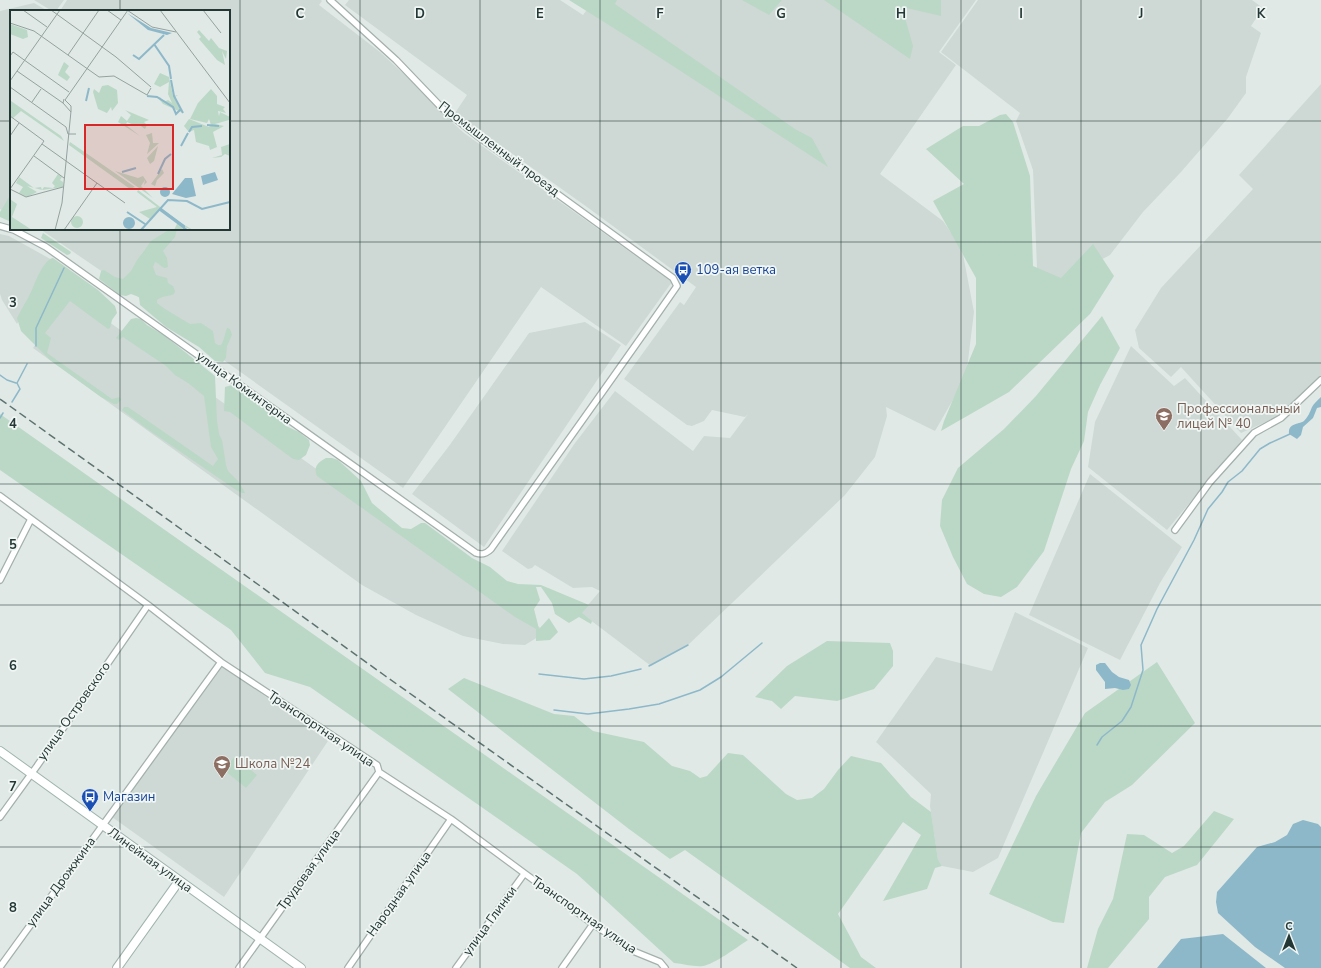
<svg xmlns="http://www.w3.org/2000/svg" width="1321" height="968" font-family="'Nunito Sans',sans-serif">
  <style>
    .built { fill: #ced9d5 }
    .green { fill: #bbd8c6 }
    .water { fill: #8db8c9 }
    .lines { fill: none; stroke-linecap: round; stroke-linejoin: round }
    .stream { stroke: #8db8c9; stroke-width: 1.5 }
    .street-casing { stroke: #a4b0ad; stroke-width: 8 }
    .secondary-casing { stroke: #a0b4af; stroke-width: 10 }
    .street { stroke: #fff; stroke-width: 5.5 }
    .secondary { stroke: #fff; stroke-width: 8 }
    .rail { stroke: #5d7370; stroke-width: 1.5; stroke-dasharray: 8 4; stroke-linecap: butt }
    .grid { fill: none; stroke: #233734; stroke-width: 1; stroke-opacity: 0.55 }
    .labels { text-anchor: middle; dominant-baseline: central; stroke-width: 3.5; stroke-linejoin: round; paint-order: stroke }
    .street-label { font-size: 13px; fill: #233734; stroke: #f0f6f4 }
    .transit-label { font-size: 13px; fill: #164399; stroke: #f0f6f4; text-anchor: start }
    .education-label { font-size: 13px; fill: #785e54; stroke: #f0f6f4; text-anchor: start }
    .inset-river { fill: none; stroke: #8db8c9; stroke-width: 2 }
    .inset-road { fill: none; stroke: #94a29f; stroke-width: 1 }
    .view { fill: #d62828; fill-opacity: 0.15; stroke: #d62828; stroke-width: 2 }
    .inset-edge { fill: none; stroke: #233734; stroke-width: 2 }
    .grid-label { font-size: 13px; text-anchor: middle; font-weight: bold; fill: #233734; stroke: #f0f6f4; stroke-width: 3.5; stroke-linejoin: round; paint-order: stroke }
  </style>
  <rect width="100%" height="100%" fill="#e0e9e6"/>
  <path class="built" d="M34 0H64L56 11H52Z
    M67 0H321L322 1 319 5 380 52 422 91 440 111 464 133 672 282 626 346 541 287 403 488 225 361 126 288 40 229H229V11H60Z
    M349 0H560L583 15 594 0H976L939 52 956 65 880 174 943 221 962 249 974 312 966 377 935 431 886 407 887 416 875 457 845 495 688 645 651 666 581 613 600 591 592 587 573 588 535 565 532 568 528 569 502 551 575 443 615 391 693 451 704 436 730 438 748 414 745 417 712 410 704 421 692 426 687 425 624 379 680 302 684 305 696 287 587 207 455 113 467 95 345 5Z
    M978 0H1252L1263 8 1251 26 1261 33 1246 77V93L1228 118 1181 172 1143 212 1110 255 1058 283 1037 268 1033 170 1016 121 1020 113 941 52Z
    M34 3 48 11H11V214L0 209V11Z
    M1321 84V375L1297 401 1275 418 1241 433 1181 367 1171 377 1139 348 1135 330 1161 288 1253 189 1239 175Z
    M0 234 9 236 54 261 17 324 2 300 0 294Z
    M71 295 531 621 546 632 525 645 503 644 463 636 416 615 362 585 33 348Z
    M585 322 621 345 484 547 412 494 449 446 529 333Z
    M1131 346 1174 386 1185 378 1242 440 1167 530 1088 467 1095 422Z
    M1090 474 1182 547 1160 583 1120 660 1029 615Z
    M1015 612 1088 648 998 858 973 872 942 866 938 861 930 806 931 794 876 742 936 657 992 671Z
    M223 666 328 741 224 897 112 817Z"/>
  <path class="green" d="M569 0H617L615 4 795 129 812 138 828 167 639 44Z
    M742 0H782L769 15Z
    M824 0H941V16L902 7 913 46 910 59Z
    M1006 114 1013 122 1030 176 1033 266 1061 278 1093 244 1114 276 1090 314 1009 392 941 431 944 421 976 344V278L933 201 964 184 926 149 963 126H979L1000 115Z
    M11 194V222L0 217V212Z
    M170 229H177L175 237 163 251 167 258 168 267 165 268C161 267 159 263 155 262L153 267 156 275 167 278 168 283 173 286 175 291 174 294C168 297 163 295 157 300V303L165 309 190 324 201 323 213 331 215 343 218 345H221C224 341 225 333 227 328L230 329 232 335 227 346 226 358 223 362 215 361 199 347 166 327 140 305 139 297 131 294 126 296 120 295 99 279 101 271 104 270 115 277 123 279 131 271 137 260 144 251 151 241Z
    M43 233 71 252 70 254 67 255 41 238Z
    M53 258 98 290 115 306 117 313 112 320 110 328 108 329 70 301 45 333 51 338 47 353 112 399 120 397 121 400 117 404H114L101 397 50 360 21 331 17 318C21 309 27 301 31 292 35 283 43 260 53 258Z
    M1102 316 1120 348 1100 385 1088 412 1084 441 1071 469 1044 551 1017 587 1001 597 984 594 967 584 953 557 940 526 942 500 958 468 1004 429 1036 396Z
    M136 318 141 319 147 325 165 336 215 376 217 421 219 434 222 440 226 465 228 471 239 482 245 493H242L236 490 143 426 122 410 124 407H128L213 466 218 459 211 447 204 396 188 383 175 375 166 366 123 337 119 340 116 338 131 319Z
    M232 385 260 404 286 426 299 432 309 440 310 445 306 455 299 460 293 459 230 412 224 411 225 387Z
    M0 414 748 940C737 947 715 964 703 966 694 967 684 964 674 963L577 874 310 687 265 673 231 630 0 470Z
    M326 458H332L338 460 361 481 372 503 402 528 411 529 421 523H425L472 558 490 567 507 581 518 584 541 585 589 605 582 613 592 621 591 624 579 617 569 623 555 614 552 603 541 587H536L540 600 534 609 539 629 549 618 558 632 550 640 536 641V629L515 617 317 476C313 467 318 462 326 458Z
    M827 641 890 643 893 651V666L874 689 837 701 795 696 781 709 772 701 755 697 787 666Z
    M1157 662 1195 723 1132 785 1105 802 1081 833 1064 923 1053 922 989 894 1036 796 1085 713Z
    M464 678 554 714 574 716 593 731 644 742 672 766 690 771 700 778 707 776 728 753 743 755 786 794 797 800 812 798 824 789 838 770 851 756 881 763 911 797 931 812 938 860 942 866 935 868 927 889 883 901 921 835 903 822 838 914 861 957 876 968H850L685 850 670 859 629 829 448 689Z
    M235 756 257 775 246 788 224 770Z
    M1214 811 1234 819 1197 865 1165 877 1149 897V919L1108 968H1087L1098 929 1113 899 1127 834 1144 835 1172 853 1184 846Z"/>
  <path class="water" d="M1321 397V407L1317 408 1313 418 1303 427 1301 435 1297 439 1289 434C1288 423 1297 425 1304 421 1308 417 1310 412 1312 407 1314 403 1318 400 1321 397Z
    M1100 663H1105L1112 672 1119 677 1129 680 1131 685 1129 689 1123 690 1115 688 1105 689V682L1096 670V665Z
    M1303 820 1318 824 1321 827V968H1285L1255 947 1218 913 1216 902 1217 892 1257 847 1275 842 1287 835 1293 824Z
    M1223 934 1266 968H1157L1181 939Z"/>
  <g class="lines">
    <path class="stream" d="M36 346V328L64 268
      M0 375 7 380 16 383
      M12 402 20 389 17 383 27 364
      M0 418 3 413
      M649 666 688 645
      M539 674 584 679 611 676 641 669
      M554 710 588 714 629 709 659 704 700 690 721 677 762 643
      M1097 745 1102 737 1122 721 1131 707 1143 670 1141 645 1157 609 1194 540 1208 509 1222 492 1228 482 1242 471 1260 449 1270 443 1290 434"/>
    <defs>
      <path id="street" d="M0 226 14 230 46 247 476 553C482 555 486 554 491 549 553 461 616 374 677 286L673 278 479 137 442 108 396 60 330 0
        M0 496 148 605 221 662 377 765 379 772 451 819 593 924 633 951 660 962 665 968
        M1175 530 1210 482 1254 433 1281 418 1321 380
        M0 580 31 519
        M0 817 37 766 148 605
        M0 967 221 662
        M239 968 379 772
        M348 968 451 819
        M456 968 524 874
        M562 968 593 924"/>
      <path id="secondary" d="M0 751 301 968
        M117 968 179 881"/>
    </defs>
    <use href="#street" class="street-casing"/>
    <use href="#secondary" class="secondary-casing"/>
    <use href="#street" class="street"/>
    <use href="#secondary" class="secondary"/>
    <path class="rail" d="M0 399 384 675 797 968"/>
  </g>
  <path class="grid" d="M120 0V11M240 0V968M360 0V968M480 0V968M600 0V968M721 0V968M841 0V968M961 0V968M1081 0V968M1201 0V968M0 121H11M229 121H1321M120 229V968M0 242H1321M0 363H1321M0 484H1321M0 605H1321M0 726H1321M0 847H1321"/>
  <defs>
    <symbol id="bus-pin" viewBox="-11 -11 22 30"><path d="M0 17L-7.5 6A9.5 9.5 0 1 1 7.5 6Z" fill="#1a4fb4" stroke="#f0f6f4"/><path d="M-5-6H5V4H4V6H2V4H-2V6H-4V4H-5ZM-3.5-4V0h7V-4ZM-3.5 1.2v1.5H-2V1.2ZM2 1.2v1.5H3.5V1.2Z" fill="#fff"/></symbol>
    <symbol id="university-pin" viewBox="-11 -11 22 30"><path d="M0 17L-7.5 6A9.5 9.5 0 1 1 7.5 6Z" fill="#8d6e63" stroke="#f0f6f4"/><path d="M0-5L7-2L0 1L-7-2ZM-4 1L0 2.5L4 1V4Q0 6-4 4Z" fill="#fff"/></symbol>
    <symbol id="school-pin" viewBox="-11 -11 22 30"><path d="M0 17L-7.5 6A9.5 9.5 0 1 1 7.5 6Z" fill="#8d6e63" stroke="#f0f6f4"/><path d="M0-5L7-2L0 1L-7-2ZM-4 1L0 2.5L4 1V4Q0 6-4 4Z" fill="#fff"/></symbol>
  </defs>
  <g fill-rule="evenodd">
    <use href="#bus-pin" x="673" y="260" width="20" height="27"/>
    <use href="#university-pin" x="1154" y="406" width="20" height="27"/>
    <use href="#school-pin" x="212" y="754" width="20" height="27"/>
    <use href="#bus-pin" x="80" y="787" width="20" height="27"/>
  </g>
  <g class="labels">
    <g class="street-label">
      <text transform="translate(499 149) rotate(37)">Промышленный проезд</text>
      <text transform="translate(244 388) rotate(36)">улица Коминтерна</text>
      <text transform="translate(74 711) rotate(-55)">улица Островского</text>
      <text transform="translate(321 729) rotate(34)">Транспортная улица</text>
      <text transform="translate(150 860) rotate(36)">Линейная улица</text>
      <text transform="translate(309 870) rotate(-54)">Трудовая улица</text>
      <text transform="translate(61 882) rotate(-54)">улица Дрожжина</text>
      <text transform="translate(399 894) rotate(-55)">Народная улица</text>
      <text transform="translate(584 915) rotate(35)">Транспортная улица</text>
      <text transform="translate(490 921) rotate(-54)">улица Глинки</text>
    </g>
    <g class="transit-label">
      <text x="696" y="270">109-ая ветка</text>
      <text x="103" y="797">Магазин</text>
    </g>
    <g class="education-label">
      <text x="1177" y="409">Профессиональный<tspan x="1177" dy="15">лицей № 40</tspan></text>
      <text x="235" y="764">Школа №24</text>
    </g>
  </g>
  <g transform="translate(10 10)">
    <rect width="220" height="220" fill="#e0e9e6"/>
    <path d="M0 14 17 20 18 27 13 29 0 24ZM189 20 199 31 201 28 209 38 217 41 216 49 212 41 215 55 207 50 189 29 191 27 187 22ZM54 52 59 56 55 62 60 67 57 71 48 65ZM150 63 159 67 163 86 168 85 165 87 173 103 153 94 148 88 150 87 154 92 158 90 162 93 158 84 159 72 150 77 144 74ZM98 75 107 80 108 93 102 101 101 97 97 103 88 99 83 82 84 79 89 83 92 76ZM201 79 207 86V94L215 97 213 99 216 103 208 101 209 106 210 102 220 107 219 110 205 114 214 116 203 122 207 137 200 140 199 136 186 132 184 120 179 122 174 116 179 109 199 117 201 115 199 109 197 113 180 109 188 93ZM1 91 51 126 54 131 11 101 3 108 0 106ZM115 100 139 110 134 112 137 115 135 119 128 114 126 116 117 112 116 115 130 126 108 112 111 106 117 111 121 105ZM142 123 143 133H149L137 144 140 133 136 125ZM60 132 125 177 120 179 59 135ZM220 134V146L215 144 211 147 202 148 212 145 211 137ZM148 136 144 151 140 154 137 148ZM152 159 154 163 147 170 145 176 141 174ZM105 161 128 168 133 166 137 172 134 175 135 170 131 176 143 188ZM48 164 52 167 50 170 53 172V177L32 180 34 177 43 178 45 176 42 173ZM9 167 24 178 31 177 32 180 17 176 27 182 17 187 9 183 13 177 6 173ZM128 180 171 213 183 220 174 217 173 220H164L168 212 150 199 140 209 129 202 147 197 127 182ZM0 189 7 194 2 207 22 220H0ZM61 212a6 6 0 1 1 12 0a6 6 0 1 1-12 0Z" fill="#bbd8c6"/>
    <path d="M117 3 141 18 162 23 157 25 138 20ZM205 162 208 170 193 175 191 166ZM175 168H182L186 186 176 188 162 184ZM150 182a5 5 0 1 1 10 0a5 5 0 1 1-10 0ZM113 213a6 6 0 1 1 12 0a6 6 0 1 1-12 0Z" fill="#8db8c9"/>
    <path class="inset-river" d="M144 34 159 56 161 69M123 45 129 49 154 25M161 70 164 86 173 103M137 86 147 87 163 97 166 104 171 99M76 91 79 78M197 115 209 116M179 122 182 117 192 116M171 136 178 123M112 162 126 158M148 164 155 149 161 144M151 199 174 216V220M150 200 177 220M117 202 135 214M131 220 158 190 177 191 192 199 220 192"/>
    <path class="inset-road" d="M13 0 37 17M41 0 106 47 141 77M97 0 111 10M117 0 142 17 166 22M150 0 220 93M193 0 211 23M0 13 24 21 89 67 104 66 137 85 141 78M58 45 89 0M0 46 3 42 59 82M7 61 53 93M0 71 50 0M0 77 56 117 58 124H66M54 89 53 93 61 102M22 92 31 79M0 106 34 131 0 179 16 187 53 177M0 126 9 113M32 134 56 151M24 146 54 168M56 151 115 193M45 220 52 193 61 101V96L55 90 118 0M54 220 87 173"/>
    <path class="view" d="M75 115H163V179H75Z"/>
    <rect width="220" height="220" class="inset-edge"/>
  </g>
  <g class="grid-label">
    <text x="300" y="18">C</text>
    <text x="420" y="18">D</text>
    <text x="540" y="18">E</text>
    <text x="660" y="18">F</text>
    <text x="781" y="18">G</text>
    <text x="901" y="18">H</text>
    <text x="1021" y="18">I</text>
    <text x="1141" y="18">J</text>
    <text x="1261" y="18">K</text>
    <text x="13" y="307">3</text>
    <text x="13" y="428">4</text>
    <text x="13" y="549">5</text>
    <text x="13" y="670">6</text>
    <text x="13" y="791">7</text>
    <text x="13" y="912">8</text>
  </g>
  <g transform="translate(1289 936)" stroke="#f0f6f4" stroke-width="3" paint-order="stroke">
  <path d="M0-3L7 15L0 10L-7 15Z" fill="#233734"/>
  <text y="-6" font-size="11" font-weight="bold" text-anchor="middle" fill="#233734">С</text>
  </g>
</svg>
